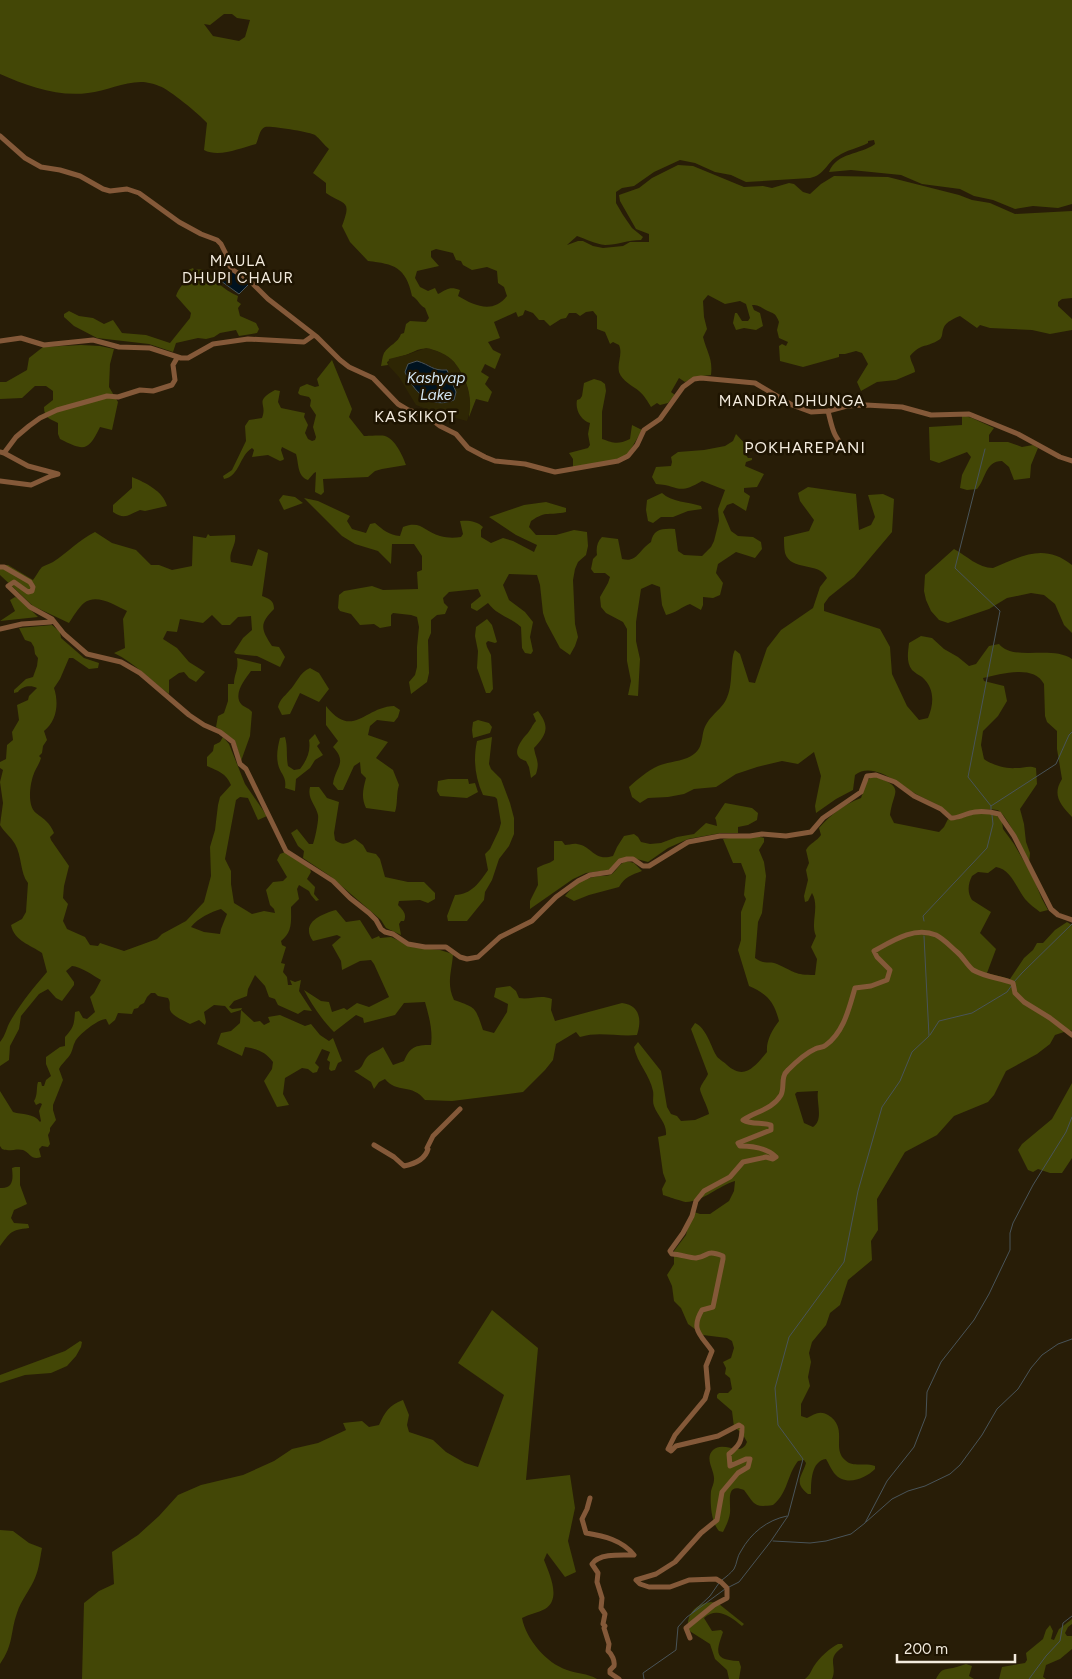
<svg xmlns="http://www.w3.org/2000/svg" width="1072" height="1679" font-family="Figtree,sans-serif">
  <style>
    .green { fill: #434706; fill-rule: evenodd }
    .sand { fill: #2e2604; fill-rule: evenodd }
    .water { fill: #001320; stroke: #495459 }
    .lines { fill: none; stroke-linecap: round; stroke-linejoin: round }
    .stream { stroke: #495459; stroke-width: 1 }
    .minor { stroke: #845939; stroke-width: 5 }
    .labels { text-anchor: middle; stroke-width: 5; stroke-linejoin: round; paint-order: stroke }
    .neighbourhood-label { font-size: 15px; letter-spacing: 1px; fill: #f3ebde; stroke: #1e1401 }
    .water-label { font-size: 15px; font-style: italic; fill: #d3e6f3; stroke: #1e1401 }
    .quarter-label { font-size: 16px; letter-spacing: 1px; fill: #f3ebde; stroke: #1e1401 }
  </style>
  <rect width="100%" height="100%" fill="#281d07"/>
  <path class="green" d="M0,0H1072V204L1058,208L1033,206L1015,209L993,200L974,196L960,189L922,184L901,175L851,170L829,172C837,152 860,155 875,144L874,140L868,141V143C859,148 846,150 838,156C826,163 825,175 810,178L746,182L731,175L715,172L695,163L680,160L654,172L634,186L622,188L616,192V203L623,215L632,228L643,237L641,240C628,240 617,245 605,245C595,244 586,239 577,236L567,245L578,241H583L593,246L603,248L623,246L630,242H649V234L636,229L620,201L619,195L639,188L652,178L678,165L693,166L744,187L763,186L772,188L789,183L794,184L803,192L810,194L821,184L834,176L888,177L959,195L972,200L990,203L1015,214L1072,211V298L1062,299L1058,302V306L1072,319V330L1050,334L1032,330L990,328L980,325L977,328L960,316C955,318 946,322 944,327C941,333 944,338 937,341C925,348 921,343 910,356C911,363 915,367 915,372L896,380L877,382L861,391L857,382L868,364L862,353L856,351L845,354H839V357L803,367L780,361L779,346L782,344L786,346L788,342L779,338L777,330L779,322C775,311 772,314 764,309C759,306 758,305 752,305L754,310L760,313L763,326L756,330L744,328L736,330L733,323L735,313H737L742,321H748L750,318L746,304L740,301L725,304L708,295L703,301L704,317L707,329L703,337C707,353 713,358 711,375L695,377L685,382L679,378L671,392L675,395L668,403L660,405L657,403L651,407C648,402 644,395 639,391C633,386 622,381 619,372C617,362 623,354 619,345L613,342L610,344L605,332L597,329V316L593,311L586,312L580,316L576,313H569L566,318L561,319L550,326L544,320H539L533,313L525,310L523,315L518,317L516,312L494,322L500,338L488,342L493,350L501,354L495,369L485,364L481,372L489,377L485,384L492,392L488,402L476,399L469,417C471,390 468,385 454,362C446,355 432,347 421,349C416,350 411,353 406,355C399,357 394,358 387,362L388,365L381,366C382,362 382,357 384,353C389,345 398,343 401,334L404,333L406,324L410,321L426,322L429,318L425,308C419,305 418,299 412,296C406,267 394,264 368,261L350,242L342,226C352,199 345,206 326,193V183L313,173L329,149C324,145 320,139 315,135C311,132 268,125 265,127C259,130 259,138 256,144C240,148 219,158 204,150L207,123C200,115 169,89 159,86C155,84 146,82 141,82C123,82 106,91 88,93C58,97 27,86 0,74ZM224,14H232L237,18L250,20L245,37L239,41L213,36L204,24L210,25ZM436,249L453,253L456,260L461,261L463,265L472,270L487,267L497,271L498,283L504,287L507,296C493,314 475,306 458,296L460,290C450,286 447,289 438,294L435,288L428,291L420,287L415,278L417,271L439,266L431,257V251Z
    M193,268L194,270C211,268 207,273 217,282C223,288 231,293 238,296L237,301L241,304L238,308L240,316L256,323L259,329L257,333L239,336L236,330L220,333L214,337L206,339L198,338L176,343L173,352L149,344L97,338L74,326L64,317V314L69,311L79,316L93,318L104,324L113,320L122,333L146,335L170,343L190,318L191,313L176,296C178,288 185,283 189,275L186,271Z
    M81,345L100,346L114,349L110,364L109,387L118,402L112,430L100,427C88,452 84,451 60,439L58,434V423C50,419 44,418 44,407L53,400V391L46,386H35L22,398L0,399V382H6L27,370L29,358L43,347Z
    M332,360L352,409L349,417L364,436C368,436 382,435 385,436C395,439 403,456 406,465L382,469L375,471L368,477L323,479L324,492L321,495L315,492L316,472L314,473L308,480C297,476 299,464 296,454L282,447L281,450L284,459L283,460L280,461L268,455L252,457L254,450L252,448C239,456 240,476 224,479L223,476L232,470L246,441L245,426L249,420L262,418C268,403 253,402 275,390L280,391L278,402L281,408L305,413L304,417L308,425L305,433L308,439L312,441L315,440L316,437L313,427L316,415L310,406L311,400L309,397L300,395L298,393L300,387L307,384L315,387L319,386L317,379Z
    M594,379L601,381L605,384L606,391L602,412V439C614,443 617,445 630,439L632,425L642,430L627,456L614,461L573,468V459L569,453L588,448L590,445L588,434L590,423C581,420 575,410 577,400L580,399L582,396L584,383Z
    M962,415L972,418L994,428L989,435V442H1008L1022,447L1033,445L1038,448L1031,465L1030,478L1014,480L1009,467L1002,461C985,461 986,479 977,489L967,490L960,488L962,475L971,457L967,452L939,463L930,460L929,427L962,425Z
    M736,434L748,447L746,455L748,458H752V460L746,462L745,466L764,474L757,487L744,488V492L750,496L746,511L733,503L727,505L723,512L731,531L738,536L753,537L761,542L762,549L755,558L736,552L718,564L716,573L723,583L720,595L713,598L703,597V605L701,610L690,604C681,607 676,613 666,615L662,605L660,587L652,584L641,589L636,622V641L640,659L638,696L628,695L631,681L627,661V629L623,622L606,613L601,607L600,597L608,583L610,577L605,573H594L591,569L593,559L597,555C596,548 597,542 602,537L618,539L622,559C637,563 638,551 651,542C653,529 663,528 675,529L678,551L684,555L702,556L711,547L714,541L719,521L718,509L725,490L702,481C677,496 679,485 656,484L652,477L656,467L671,466L672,462L671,457L678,452L704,450L725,446L733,441Z
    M132,477C146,483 163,491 167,506L145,511L140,510C128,515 125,520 113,512V505L132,488Z
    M808,487L856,494L859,530L871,525L875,517L868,495L883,494L894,499L892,532L854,577L829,597L824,604V611L880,629L890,647L892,674L907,706L919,720L928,718C934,704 935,688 922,677C919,675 915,673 912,670C906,662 908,653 909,643L921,636L932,638L944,649L958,657L969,666L976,664L989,646L999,644C1014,662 1051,645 1072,659V817C1060,804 1052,795 1062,779L1057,749V731L1047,722L1045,716L1044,684C1034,664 1001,674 983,678L984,681L1004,686L1007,701L998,716L983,731L981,745L984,759C992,765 1006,769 1016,768C1024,768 1029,765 1036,768L1037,784L1020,809L1024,824L1026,842L1030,853L1029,864C1025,854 1006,812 997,810C986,807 965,814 953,816L951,815C939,804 931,802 918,795C902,786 873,760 855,775L853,790L836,799L816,813L815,806L821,776L814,752L798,764L782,761L757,767L736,774L716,787L694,789L684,794L668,797L648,798L640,803L632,797L629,787C638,779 647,771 658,766C669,761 684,762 694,754C705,746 700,733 707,723C717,708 726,708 730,687C732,678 731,656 735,650L740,654L749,682L755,683L767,648L781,630L813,608L820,587L827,578C819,561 791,572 785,553C784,548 784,542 784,537L809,531L814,520L800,501L798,493Z
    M662,493C671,502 689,502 701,506L702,509L688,511L673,517H661L653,523L648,521L646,510L647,500Z
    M283,495L295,497L303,503L284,510L279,500Z
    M304,498L318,501L350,516L347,521L352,529L366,533L370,524L375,523C383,530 389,535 400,536L403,527C422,520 424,532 440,536C447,538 454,538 461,537L463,534L460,521C468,520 477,521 483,527L481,530V537L491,543L503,538L513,541L534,552L537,545L516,535L489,517L524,505L546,502L566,508V512C549,516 547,510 531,521L529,527L536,535H556L574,530L587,532L588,546L586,555L578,562L575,569L573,580L575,624L578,637L575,646L570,655L560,648L546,622L543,613L540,585L537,575L509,574L503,585L509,600L525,612L533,622L530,637L533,651L531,654L525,653L522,648L521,627C510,617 498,616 488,603L477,611L471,608V604L481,596L478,589L449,592L443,598L444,603L448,607L445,614L437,615L431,620V633L428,640L429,673L427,682L411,694L409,682L415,675L417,667V647L419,627L417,617L411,615L393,613L391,615V626L380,628L374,624L360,625L351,614L340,611L338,608L339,595L344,591L372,586L383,590L418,589L417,572L422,570V556L414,544H392L391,564L378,551L355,544L342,536Z
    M95,532L112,543L136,550L151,565H159L172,570L192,566L193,536L206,538L208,534L210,536L235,535C237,545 228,552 231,562L252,566L258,549L268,553L262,596C269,599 274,600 274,609C259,624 261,629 272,646L279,647L285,657L280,667L257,656L236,654L234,652L243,638L252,630L251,616L238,617L230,625H222L212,615L203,623L180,619L177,632L167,631L163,639L177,648L189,662L205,672L196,682L189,678L184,672L179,673L169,680V694C150,680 135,663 114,653L125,648L123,619L127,611C115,605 96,593 84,603C78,608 73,617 69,623L33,606L0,575V565H8L33,580C36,576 39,570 42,567C45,565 50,564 53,562C67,553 80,539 95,532Z
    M954,549C967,556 978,568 993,568C1022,556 1044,543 1072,565V633L1064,625L1055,604L1044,595L1031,593L1007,598L989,609L948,623L939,620L931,611L926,600L924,591L925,575Z
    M15,597L20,599L38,617L0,621L15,611L10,600Z
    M487,619L492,625L497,642L495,643L488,641L486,643L487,647L491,655L493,689L490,693H486L477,668L478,651L475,636L476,627Z
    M52,625L60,632L61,638L84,658L99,663L98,668L89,669L73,658H69L60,679L54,688C59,703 57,721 44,731L47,740L43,746L42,753L39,756L41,758C39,765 35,769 33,776C30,785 27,806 36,813C44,819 50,823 54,833L50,837L51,840L69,866L64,886L63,898L68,904L63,921L67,929L85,937L90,945L98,946L100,943L124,951L157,939L162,934L186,921L204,902L211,876L210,847L215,830L218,805L220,797L231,785C226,773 218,771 207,766V757L213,751L214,745L220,742L223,737L229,744L245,784L267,816L258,820L248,798L240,797L236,800L225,859L231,871V884L234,903L252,914L264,911L275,913L274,909L270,905L266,890L273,882L283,881L287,877L277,860L280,854L285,852L310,869L311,872L307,879L315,887L314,894L319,900L316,901L311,895L309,891L299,885L297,889L299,899L291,907C291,920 293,932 281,941L282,945L286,947L281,963L285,964L283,972L287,977L288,985H292L290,980L295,982L301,980L299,991L312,1011L304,1010L298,1014L278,1005L275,999L269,997L265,986L255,975L248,989L247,996L234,1001L229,1007L232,1009L242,1008L241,1010L254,1022L260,1021L264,1025L270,1022L268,1017L280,1015L305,1026L311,1024L320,1035L329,1041L333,1038L342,1061L338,1063L335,1070L331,1071L329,1069L330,1062L327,1060L330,1052L322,1049L315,1063L319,1067L317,1072L313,1073L308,1069L302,1068L285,1078L283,1094L289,1105L277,1107L264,1081L272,1069L273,1062C265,1052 258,1049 245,1047L242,1056L217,1044L221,1033L231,1031L240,1023L241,1010L231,1013L225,1006L214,1005L204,1012L206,1022L205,1025L199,1020L190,1024C185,1021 172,1016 170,1010C169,1005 171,1003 168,998L158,996L155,993H151L147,997L144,1003L140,1005L138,1008L134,1009L132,1014L118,1013L115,1020L109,1025L106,1019C98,1019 78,1035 75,1042C73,1045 73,1049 71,1053C68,1059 62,1063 59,1069L63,1080L53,1105V1110L56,1120L50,1128V1131L48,1135L50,1144L48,1147L42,1146L39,1149L41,1157C32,1161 30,1153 23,1150C17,1148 9,1152 2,1149L0,1146V1091L13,1112C22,1115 34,1113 40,1122L41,1121L39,1111L42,1104L40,1103L36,1105L34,1101C38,1095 36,1088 38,1082H41L42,1086H44L46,1080L51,1076L46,1064V1057L60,1047L65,1046V1037C74,1027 74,1025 75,1012L79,1011L83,1018L87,1019L95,1012L90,997L94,993L101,980C94,976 80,966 72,966L66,971L74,982V985L62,1001L56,998L48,989L39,994L21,1016L19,1029L10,1046L9,1060L0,1066V1042C6,1035 6,1028 11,1020C21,1003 34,987 47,972L42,953C31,945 14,941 11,925L22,919L26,912L28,883C20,873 22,856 15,844C11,837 4,832 0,825L3,803L0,782L3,770L0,768V762L6,759L7,745L13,740L12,732L19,720L17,705L28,700L29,696L37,688C31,685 22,686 18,692L14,693V690L26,679L33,677L37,666L38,658L35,654L34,647L31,642L25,640L19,628ZM221,909L227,914L221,929L220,934L204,932L191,927C198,918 211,912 221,909Z
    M237,658L261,664V671H251C245,679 232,695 242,705C246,708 249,708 252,712L250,736L241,761L235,741L216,727L218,716L224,713L228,701V684H234C234,673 239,671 237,658Z
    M310,668L319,673L329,689L319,702L300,693L290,714L282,715L278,707C280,699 284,697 289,691C297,683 299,673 310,668Z
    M326,706C353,740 364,707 394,706L400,710L398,717L394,722L377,720L370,726L368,735L388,742L376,758L393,770L399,785C396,794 398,803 395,812L366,808C361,797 363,789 366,778L361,773L360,762L354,766L343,790H338L333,784C335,767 348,763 333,747L338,741L326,725Z
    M538,711C550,727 547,734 534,748C536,760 540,761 536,774L531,778L529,767L526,761C510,757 519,743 526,735C531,730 532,725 536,721L533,714Z
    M478,720L489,723L492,727L490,733L473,738L472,730L473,722Z
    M315,734L320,743L317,746L323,755L315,760L310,768L296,779L295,791L285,788C287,776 280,774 278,764C276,755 278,746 280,738L285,737C288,747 286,756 288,766L294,770L300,769C307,760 311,751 309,740Z
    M492,737L489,764L491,769L501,779L510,803L514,818V834L509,846L499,859L492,880L485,892L484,900L467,921H448L447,916L455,895C472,894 479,883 488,870L485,854L490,849L499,830L501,823L497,799L495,797L483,795C475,777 473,760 477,741Z
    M876,777C906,788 893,791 890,815L894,823L939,832L944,827L948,819L955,820L974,814H995L1002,821L1003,829L1014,844L1032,875L1042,899L1048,910L1040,912C1035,908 1029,904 1025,899C1017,889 1011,869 996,867L988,873L978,872L972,876C968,884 967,892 972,900L991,912L980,933L996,949L987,973L1010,979L1024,958L1033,950L1037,943H1043L1055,930L1067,922L1072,925V1031L1070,1030L1055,1035L1050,1044L1037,1054L1006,1071L994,1095L988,1102L954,1116L937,1135L905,1152L877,1199L878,1230L871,1241L872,1260L848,1280L840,1305L830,1313L826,1325L812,1342L809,1353L811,1362L808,1377L810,1386L801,1404V1416L807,1418C814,1414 820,1410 828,1415C849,1428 831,1448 845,1460C853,1468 865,1462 875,1466V1469C865,1479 845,1487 834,1473C831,1469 829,1464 826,1459C811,1461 811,1482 811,1494H808C793,1482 802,1477 806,1463L804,1460L798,1461C787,1475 788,1493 773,1505C753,1508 755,1504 744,1490C725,1482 731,1502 730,1513C729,1520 726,1526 723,1532L719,1531C711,1522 710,1503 711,1491C712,1487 714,1483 714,1480C715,1470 704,1459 713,1450C724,1440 741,1458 747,1442L742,1433L734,1427L732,1411L717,1398V1395L719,1393H728L732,1389L730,1378L725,1374L726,1368L723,1362L731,1358L734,1348L732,1341L727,1338L703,1335L688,1324L681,1308L674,1301L672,1286L667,1275L674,1264V1251L686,1235L690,1216L694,1212L700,1214H710L729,1201L734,1191L735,1181C718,1186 704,1201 686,1202C684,1202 666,1196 663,1195L662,1189L666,1181L663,1173L658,1137L666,1135C667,1123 658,1117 654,1106C652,1101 654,1096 653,1091C650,1075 637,1063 634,1047L638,1042L661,1071L667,1107L671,1114L677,1116L681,1121L695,1120L709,1114C708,1107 700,1093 700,1089C701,1084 706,1079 708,1074L691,1029L695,1023C706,1028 710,1044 716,1055C718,1059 723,1061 727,1065C745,1081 755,1066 767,1052C766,1041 772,1030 779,1021C774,1001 767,994 749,986L738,950L741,940V912L746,899L744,895L746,876L741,863H733L723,839C736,837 752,834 764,838V842L759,850L764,862L766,876L762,913L758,922L755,958C766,966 768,960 777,964C795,972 794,975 815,975L817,959L811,947L816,936C810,923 820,907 812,893L808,901L805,902L804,896L808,880L806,870L809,863L806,850C810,843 817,841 821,835L819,828C830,815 844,804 861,798L867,781L870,778ZM818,1091C816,1103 824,1119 813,1127L804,1123L795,1094L797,1092Z
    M448,779H468L469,784L475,783L478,792L467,798L440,796L437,791L438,781Z
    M310,787H319L327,798L339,802L334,833L335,840C343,846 346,844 355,839L363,845L367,852L376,854L380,859L385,877L408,882H424L435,893V899L428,903L420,900L399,901L398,905C403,910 407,914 404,921H401L399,924L401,935L386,928L381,920L330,876L303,858L304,851L298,846L291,833L297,829L309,844H313C315,839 319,820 318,815C316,805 307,799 310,787Z
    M725,803L752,808L758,813L757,820L748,825L738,827V833H721L688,839L668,848L648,862L629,857L609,870L586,873L573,879L530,909V901L538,885L537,868C543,864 549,864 554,860V841H562L565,845C568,845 574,843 577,844C592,846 594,862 613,856L617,847L624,836L634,834L638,837L641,842L650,844L661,843L677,837L694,834L706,823L717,826L716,820L715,818Z
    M627,861L634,863L642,871C631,875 625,877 619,887L589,895L574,901L565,896C576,883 583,878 600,876C604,876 608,876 612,874C618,869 619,863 627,861Z
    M336,910L346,922L360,920L372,939L379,936L380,938L391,937L413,947L440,950L453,954C452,971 446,983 454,1000C476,1008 475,1006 483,1030L494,1033L507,1012L508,1004L494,997L496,988L510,986L516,991L519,998C531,1000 540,994 552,999L551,1010L555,1021L622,1003C640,1005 642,1020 637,1035C617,1037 599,1031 580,1037L576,1032L556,1044L553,1060L545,1070L523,1092L452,1101L425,1100C412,1083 397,1094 385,1079L379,1082L374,1089L371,1082L354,1071C364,1069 362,1062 368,1056C372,1052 379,1051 383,1047L393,1065L404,1061C410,1047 415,1045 431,1045C433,1031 429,1016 425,1002L404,1003L395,1015L364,1023L363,1018L356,1015L334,1032C322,1020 312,1005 304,990L321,1001L329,1002L332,1012L344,1008L347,1010L357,1003L369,1007L389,997L374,964L371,960L360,961L342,970L341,961L332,945L341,937L337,935L313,941C300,923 321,914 336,910Z
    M1072,1083V1158L1062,1173H1050L1038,1169L1033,1172L1028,1170L1018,1150L1022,1144L1052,1119Z
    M15,1167H20V1185L27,1204L14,1210L11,1218L14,1223L28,1224L29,1227V1228C10,1230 11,1232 0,1246V1188C14,1189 13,1178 12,1168Z
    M492,1310L538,1348L526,1480L570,1475L575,1508L568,1541L576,1572L565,1577L547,1553L544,1560C549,1573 562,1599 545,1609C538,1613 529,1614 522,1618C526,1639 546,1663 567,1670C577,1674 587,1673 597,1679H82L84,1603L99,1591L114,1584L112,1552L138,1535L159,1516L178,1495L201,1485L243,1475L274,1461L292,1449L318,1443L346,1430L343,1423L362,1421L369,1427L379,1425C385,1412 389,1405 403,1400L409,1415L407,1425L409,1432L433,1440L446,1452L465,1463L478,1467L504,1395L458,1363Z
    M80,1341L82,1342L81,1347L76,1356L67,1366L51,1373L25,1375L0,1383V1375L65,1351Z
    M0,1530L13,1531L29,1543L42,1548C40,1558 39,1569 35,1578C30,1590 21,1600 17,1613C10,1633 14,1644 0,1664Z
    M711,1602L719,1604L744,1624L742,1626C731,1617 717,1606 704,1618L712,1631L721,1630L723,1632C715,1654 715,1660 739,1661L741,1667L739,1679H729L727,1670L715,1659L710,1644L688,1630C686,1614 695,1604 711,1602Z
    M1072,1619V1624L1068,1627L1065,1633L1067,1636H1072V1649L1060,1659L1046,1665L1043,1677L1046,1679H999L1002,1667L1025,1663L1027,1660L1026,1653L1043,1639L1046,1630L1050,1625L1053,1631L1051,1639L1054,1640L1059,1629Z
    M838,1644H842L843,1647C825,1659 838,1665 832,1679H805C810,1675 811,1671 814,1666C819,1658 830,1648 838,1644Z
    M966,1664L972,1666L969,1676L974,1679H936C942,1668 943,1670 953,1668C958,1667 962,1665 966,1664Z"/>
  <path class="sand" d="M426,348C434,349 449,355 454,362C467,377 475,402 467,421L444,415L442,413L434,412L416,405L399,377L388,365L389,359L409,354ZM415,361L428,364L437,371L445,369L448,371L456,394L452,401C427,407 420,394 407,376L408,364Z"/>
  <path class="water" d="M232,271L247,280L249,284L239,294L221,281V275L226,272Z
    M417,361C431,365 432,371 447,370L456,392L454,400C431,410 413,391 405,372L408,364Z"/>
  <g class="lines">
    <path class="stream" d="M985,449L955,568L1000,611L968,777L991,806V811
      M991,806L1056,764L1069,735L1072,732
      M924,921L923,916L987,848L993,824L992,815
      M1014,982L1022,973L1072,924
      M930,1035L939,1021L972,1013L1007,992L1012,985
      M866,1522L892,1499L908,1491L925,1486L950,1474L960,1465L982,1435L997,1409L1018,1389L1031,1368L1042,1355L1058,1344L1072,1339
      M773,1541L810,1543L826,1541L851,1534L865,1523L887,1481L914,1447L926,1416L927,1392L941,1362L974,1320L989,1294L1010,1250V1233L1013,1223L1033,1185L1066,1132L1072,1117
      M722,1580C726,1577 731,1573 734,1569C737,1564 737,1556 741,1551C751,1533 767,1520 787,1516
      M729,1587L739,1582L771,1541L788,1516L803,1459L778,1425L775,1388L789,1337L844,1262L858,1191L882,1107L900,1081L912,1052L929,1036L924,936
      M692,1613L710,1596L719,1583
      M644,1679L643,1673L676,1650L678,1627L687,1617L725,1589
      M1029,1679L1046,1656L1060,1641L1063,1623L1072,1616"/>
    <path class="minor" d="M0,136L25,158L41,167L60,170L80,176L103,189L110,191L127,189L139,193L179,222L201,234L217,240L221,244L226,254L229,265L233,270L249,280L268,299L317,337L340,360L349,367L373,378L398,404L408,410L427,416L440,426L456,434L468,448L485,457L495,461L525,464L555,472L618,461L628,456L637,445L644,430L660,419L683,387L694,379L701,378L755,383L792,405L811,412L828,411L847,406L866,405L902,407L931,415L969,414L1018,434L1060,457L1072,461
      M0,341L21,338L44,345L93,340L119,347L150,348L181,358H188L213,344L248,339L304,342L314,335
      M828,411C833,431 833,437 849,452
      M0,452L4,453L28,466L58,474L51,476L31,485L0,481
      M4,453L16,437L29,426L40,418L57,410L107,396L118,397L140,390L153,391L172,385L175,380L173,365L177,358
      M0,567H4L30,582L33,587L32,591L28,592L14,582L8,586L30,607L52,619L64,634L87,654L121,662L140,673L189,715L204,725L220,732L233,742L240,764L246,769L286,851L333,881L350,898L369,913L376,920L381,929L385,932L393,934L408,944L425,947H446L460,957L467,959L478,957L500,937L532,921L556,897L578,881L590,875L610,872L620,861L627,859H633L643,866H649L688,842L720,836H750L762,834L786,836L811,832L823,818L861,792L867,776L876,775L895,782L914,796L941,809L951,818C960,818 966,813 975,812C983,811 991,812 999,814L1014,836L1051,909L1058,915L1072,920
      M0,629L22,624L51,622L52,619
      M374,1145L394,1157L404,1166C414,1164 425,1160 428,1149L427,1148L433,1136L460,1109
      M590,1498L587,1509L582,1519L586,1533C604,1536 622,1540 634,1555C622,1555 599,1553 592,1564L598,1573L597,1582L602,1598L601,1608L605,1614L603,1624L605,1626L604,1628L609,1644L608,1651C612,1654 615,1661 614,1666L610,1670V1673L619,1679
      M690,1638L686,1628L714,1605L727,1598V1588L721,1582L716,1579L689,1580L670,1587H649L640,1584L636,1580L656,1574L675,1562L701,1533L717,1520L722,1492L738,1473L748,1467L750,1459H746L730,1466L729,1454C740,1445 742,1441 742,1427L739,1425L718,1436L676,1446L671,1451L668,1449L675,1435L705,1399L708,1389L706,1366L712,1351C701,1335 690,1330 702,1310L713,1307L723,1259V1256C705,1249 710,1256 696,1258C689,1258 680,1254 672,1254L670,1251L683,1233L692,1216L696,1201L704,1191L730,1177L743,1162L766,1157L773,1159L776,1157C767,1148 752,1146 740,1146L738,1143L771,1130V1125C762,1122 752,1125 743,1120C756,1111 772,1110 781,1095C785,1087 780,1077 788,1070C795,1063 806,1053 815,1049C819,1047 823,1048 826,1045C844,1032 849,1008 855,988L871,986L887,980L890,970L877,957L874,951C892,941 914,926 936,935C944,939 951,947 957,952C963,957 967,965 973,970C985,977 1000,978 1013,983L1015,993L1024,1002L1050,1018L1072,1035"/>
  </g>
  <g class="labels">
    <g class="neighbourhood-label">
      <text x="238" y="266">MAULA<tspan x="238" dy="17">DHUPI CHAUR</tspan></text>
      <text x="792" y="406">MANDRA DHUNGA</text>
    </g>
    <g class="water-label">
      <text x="436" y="383">Kashyap<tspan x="436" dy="17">Lake</tspan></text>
    </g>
    <g class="quarter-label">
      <text x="416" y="422">KASKIKOT</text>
      <text x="805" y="453">POKHAREPANI</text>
    </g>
  </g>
  <path d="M897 1654v8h118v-8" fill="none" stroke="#f3ebde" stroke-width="2.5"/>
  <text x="904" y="1654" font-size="15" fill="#f3ebde" stroke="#1e1401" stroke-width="4" paint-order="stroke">200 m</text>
</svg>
